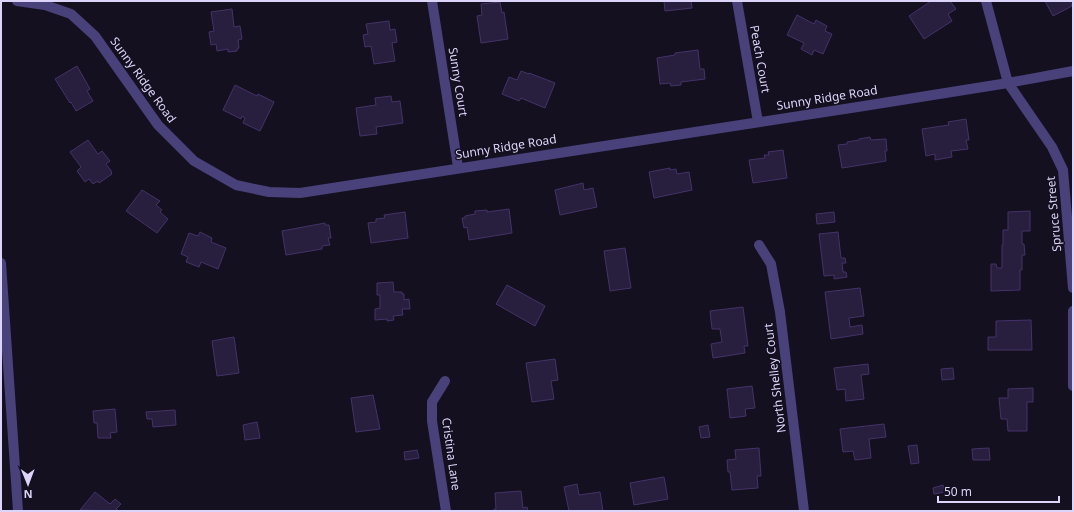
<svg xmlns="http://www.w3.org/2000/svg" width="1074" height="512" font-family="'Noto Sans',sans-serif">
  <style>
    .building { fill: #281e3e; stroke: #443367 }
    .lines { fill: none; stroke-linecap: round; stroke-linejoin: round }
    .minor { stroke: #494179; stroke-width: 10 }
    .tertiary { stroke: #494179; stroke-width: 10 }
    .labels { text-anchor: middle; stroke-width: 3; stroke-linejoin: round; paint-order: stroke }
    .street-label { font-size: 12px; fill: #ddd4f9; stroke: #141020 }
  </style>
  <rect width="100%" height="100%" fill="#141020"/>
  <path class="building" d="M664,1H691L692,8L665,11Z
    M931,1H950L956,9L948,14L952,21L924,39L909,16Z
    M1045,1H1070L1072,6L1053,16Z
    M500,2L502,13L504,12L508,39L481,43L477,16L482,15L481,4Z
    M232,9L234,27L240,26L242,39L238,40L239,48L237,49V51L228,52V49L217,51L216,44L211,45L209,32L214,31L211,12Z
    M797,15L814,24L816,20L827,26L825,31L832,34L823,54L814,50L812,55L801,49L804,43L787,35Z
    M389,21L390,30L395,29L397,42L392,43L395,61L374,64L371,46L365,47L363,35L368,34L366,24Z
    M698,50L700,69H704L705,79L681,82V85L671,86L670,83L660,84L657,58L675,55V53Z
    M77,66L90,89L87,91L93,101L76,111L71,102L70,103L55,79Z
    M521,71L529,74V73L555,83L545,108L521,98L519,101L502,94L509,77L517,80Z
    M235,85L257,96L258,94L274,102L260,131L243,123L245,118L242,116L241,119L223,110Z
    M391,96L392,102L400,101L403,123L376,127L377,134L360,136L356,108L376,105L375,98Z
    M966,119L969,140H966L968,149L951,151L952,157L935,160V154L926,156L922,129L949,125L948,122Z
    M870,137L871,140L886,139L887,151H885L886,161L842,168L838,145L847,144V142L859,140V139Z
    M88,140L98,154L102,151L110,161L106,164L112,172L111,173L112,174L99,183L98,181L93,184L89,179L85,182L77,171L81,167L70,152Z
    M783,150L787,178L753,183L749,160L765,158L764,155H769L768,152Z
    M670,168V170L676,169L677,174L689,172L692,190L654,198L649,172Z
    M583,183L584,190L593,188L597,207L560,215L555,190Z
    M142,190L160,201L156,205L162,210L160,212L168,219L157,233L126,211Z
    M509,209L512,233L469,240L467,227L464,228L462,218H465V216L475,214V211L487,210V212Z
    M1030,211V231H1022V244H1024L1025,255H1022V270H1020V290L991,291V264H996L997,268H1002V245H1003V230H1008V212Z
    M405,212L408,238L371,243L368,223L376,222V219L385,218L384,215Z
    M834,212L835,222L817,224L816,214Z
    M325,223V225H329L331,238H328L330,245L322,246V249L286,255L282,231Z
    M200,232L212,238L211,242L226,248L218,269L201,262L199,267L186,262L188,257L181,254L189,233L198,236Z
    M838,232L841,258H845L846,263H842L843,272H846L847,277L834,279V275L824,276L819,234Z
    M625,248L631,288L610,291L604,251Z
    M393,282L394,292H402V294H404V300L409,299L410,309H402L403,315L393,316L394,320L387,321V319L375,320V309L380,308V295H377V283Z
    M507,285L545,306L535,326L496,304Z
    M860,288L864,316L849,318L850,327L862,325L863,334L831,339L825,292Z
    M743,307L748,346H744L745,353L713,358L711,344L722,342L720,329H712L710,311Z
    M1031,320L1032,350H988V337H996V321Z
    M234,337L239,373L217,376L212,341Z
    M555,359L558,380L551,381L554,399L532,402L526,363Z
    M868,364L869,374L861,375L864,399L846,401L845,389L837,390L834,368Z
    M953,368L954,379L942,380L941,369Z
    M752,386L755,408L745,409L746,416L730,418L727,389Z
    M1033,388V402H1027V431H1008L1007,419H1001L999,398H1008V389Z
    M373,395L380,429L356,432L351,398Z
    M115,409L117,432L110,433L111,438H98L97,423H94L93,411Z
    M175,410L176,425L153,427L152,419H147L146,412Z
    M257,422L260,438L245,440L243,425Z
    M884,424L886,437L869,439L871,458L855,460L853,451L843,452L840,429Z
    M708,425L710,437L701,438L699,427Z
    M917,445L919,463L911,464L908,446Z
    M759,448L761,476H757L758,488L732,490L730,472H728L727,460L736,459L735,450Z
    M989,448L990,460H973L972,449Z
    M417,450L419,458L405,460L404,452Z
    M664,477L668,499L634,505L630,483Z
    M577,484L579,495L600,492L603,511H569L564,487Z
    M943,485L945,492L934,494L933,488Z
    M521,491L523,508L527,507L528,511H494V509H496L495,493Z
    M95,492L110,504L115,499L121,504L116,509L119,511L80,510Z"/>
  <g class="lines">
    <path class="minor" d="M17,1L45,5L71,14L95,36L158,125L194,161L236,185L269,192L300,193L864,106L1008,83L1073,71
      M432,1L458,167
      M737,1L758,122
      M986,1L1008,83L1052,147L1063,170L1073,288
      M759,245L771,264L780,312L804,511
      M1073,311V386
      M445,381L432,402V421L446,511"/>
    <path class="tertiary" d="M1,263L18,511"/>
  </g>
  <g class="labels">
    <g class="street-label">
      <text transform="translate(760 59) rotate(80)" y="4">Peach Court</text>
      <text transform="translate(143 80) rotate(54)" y="4">Sunny Ridge Road</text>
      <text transform="translate(458 82) rotate(81)" y="4">Sunny Court</text>
      <text transform="translate(827 98) rotate(-9)" y="4">Sunny Ridge Road</text>
      <text transform="translate(506 147) rotate(-9)" y="4">Sunny Ridge Road</text>
      <text transform="translate(1054 214) rotate(-95)" y="4">Spruce Street</text>
      <text transform="translate(775 378) rotate(-97)" y="4">North Shelley Court</text>
      <text transform="translate(451 454) rotate(82)" y="4">Cristina Lane</text>
    </g>
  </g>
  <rect width="1074" height="512" fill="none" stroke="#ddd4f9" stroke-width="4"/>
  <g transform="translate(28 484) rotate(179)" stroke="#141020" stroke-width="3" paint-order="stroke">
  <path d="M0-3L7 15L0 10L-7 15Z" fill="#ddd4f9"/>
  <text y="-6" font-size="11" font-weight="bold" text-anchor="middle" fill="#ddd4f9">N</text>
  </g>
  <path d="M938 496v6h121v-6" fill="none" stroke="#ddd4f9" stroke-width="2"/>
  <text x="944" y="496" font-size="12" fill="#ddd4f9" stroke="#141020" stroke-width="3" paint-order="stroke">50 m</text>
</svg>
